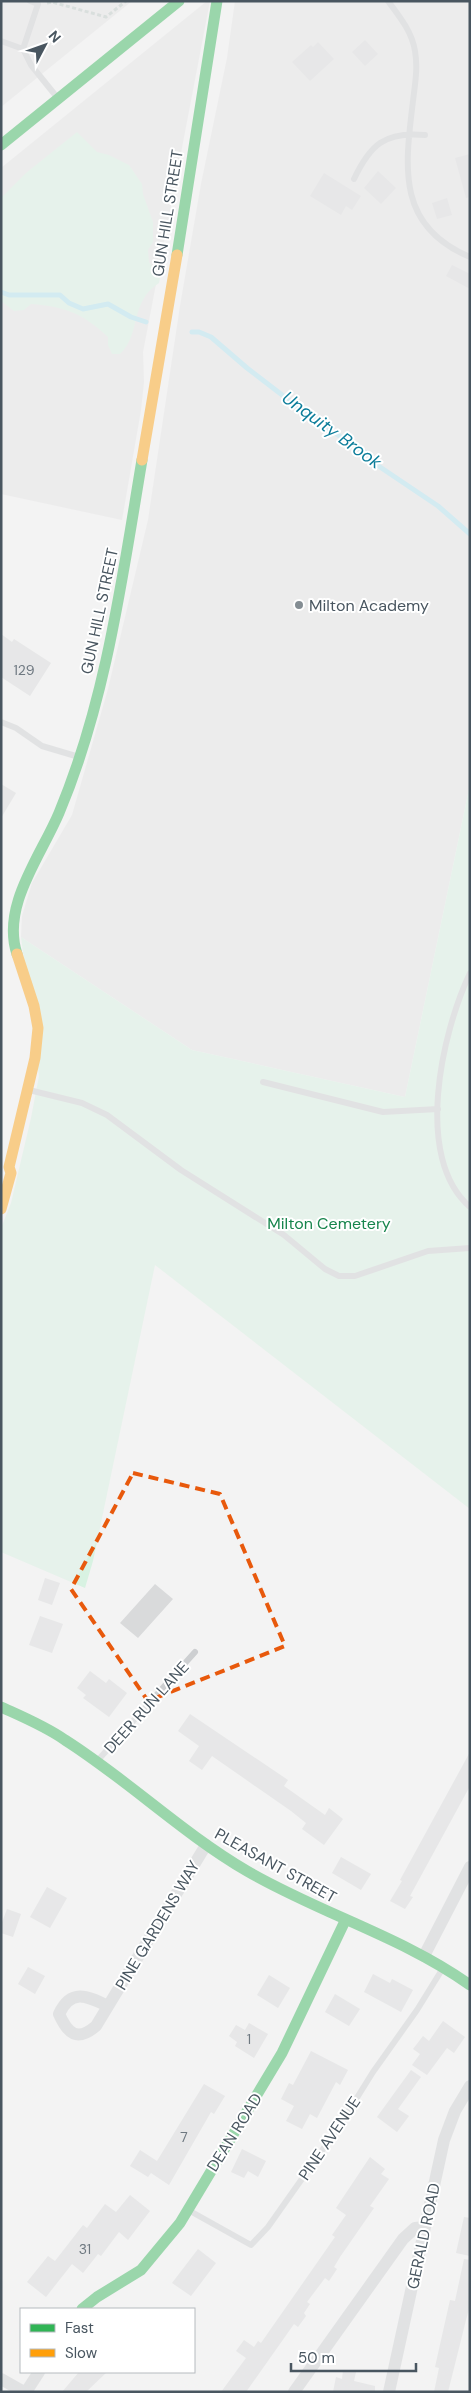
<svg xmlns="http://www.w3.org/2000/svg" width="471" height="2393" font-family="'DM Sans',sans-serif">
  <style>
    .education { fill: #e5e4e5 }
    .green { fill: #d8f2e2 }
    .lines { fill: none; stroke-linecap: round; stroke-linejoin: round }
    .stream { stroke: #ade2f0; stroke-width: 5 }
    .building { fill: #d9dadb }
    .path { stroke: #bbc7c3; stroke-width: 3; stroke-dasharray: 4 2.5; stroke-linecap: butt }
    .lane { stroke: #cdcfd1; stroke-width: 6 }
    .street { stroke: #cdcfd1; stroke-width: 12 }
    .fast { stroke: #30b455; stroke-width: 11 }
    .slow { stroke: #ff9f0a; stroke-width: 11 }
    .marked { fill: none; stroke: #e8590c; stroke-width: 4; stroke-dasharray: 10 6; stroke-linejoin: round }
    .poi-dot { fill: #848d93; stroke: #fff; stroke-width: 2 }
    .labels { text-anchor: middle; stroke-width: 4; stroke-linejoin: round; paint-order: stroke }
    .number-label { font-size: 14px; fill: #6e7880 }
    .street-label { font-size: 16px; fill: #495660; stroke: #fff }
    .poi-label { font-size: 16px; fill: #495660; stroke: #fff; text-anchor: start }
    .park-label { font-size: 16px; fill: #17854d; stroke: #fff }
    .water-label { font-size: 18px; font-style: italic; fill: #0c7d9a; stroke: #fff }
  </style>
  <rect width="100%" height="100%" fill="#f3f3f3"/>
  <path class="education" d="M1,1H132L1,107Z
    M207,1H210L143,352L144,382L141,410L122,520L1,494V168Z
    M235,1H470V784L405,1097L192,1050L21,937L22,916L32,883L72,815L108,689L148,520L180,306L201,184L227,58Z"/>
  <path class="green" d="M77,132L97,152L109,155L129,165L142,184L143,194L153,222V242L148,250L149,262L160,278L159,283C129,302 142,333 120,354H112L108,345V337C82,313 66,307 31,304L24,310L14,311L1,301V198L26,173Z
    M470,784V1509L155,1265L93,1561L85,1588L1,1552V1228L11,1203L31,1118L39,1076L21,937L192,1050L405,1097Z"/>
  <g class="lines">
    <path class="stream" d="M1,292L9,295H60L69,303L83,309L108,304L131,317L146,322
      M192,332H199L211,337L247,368L316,421L368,454L377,465L438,506L470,534"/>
  </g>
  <path class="building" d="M365,40L378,54L365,66L352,52Z
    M318,42L334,59L310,81L292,62L311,45L313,47Z
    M470,154V197L466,198L455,158Z
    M378,171L396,188L381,204L364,188Z
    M324,173L361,196L352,210L346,206L341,215L310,196Z
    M447,198L452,215L437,219L432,203Z
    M452,265L470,274V289L446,276Z
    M1,634L12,642L14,639L51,663L30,696L1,677Z
    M1,784L16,793L1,818Z
    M45,1578L60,1583L52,1605L38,1600Z
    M155,1584L173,1599L138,1638L120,1623Z
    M40,1616L63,1624L52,1653L29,1645Z
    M90,1671L106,1683L109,1679L127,1693L109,1717L83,1698L86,1695L77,1688Z
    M190,1714L288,1780L284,1786L325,1815L329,1808L343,1819L324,1845L302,1829L306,1823L291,1811L212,1756L202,1770L189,1761L199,1746L178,1731Z
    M470,1752V1786L410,1896L413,1897L405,1909L390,1901L402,1881L400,1880Z
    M341,1857L371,1874L361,1890L332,1873Z
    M47,1887L67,1898L50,1928L30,1917Z
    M7,1909L21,1914L13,1937L1,1933V1925Z
    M28,1967L45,1976L35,1994L18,1984Z
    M373,1974L390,1983L392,1979L413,1990L401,2012L364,1992Z
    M269,1975L290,1988L278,2008L257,1995Z
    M335,1994L360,2009L349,2026L325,2012Z
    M443,2021L465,2037L454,2053L447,2048L427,2075L412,2065L420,2054L413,2049L423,2036L429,2041Z
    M249,2023L268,2034L254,2058L235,2046L237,2042L229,2036L236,2025L245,2030Z
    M311,2051L348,2070L340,2085L336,2082L317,2118L310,2114L302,2129L286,2121L294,2106L281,2099L289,2083L293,2085Z
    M411,2070L421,2077L398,2109L409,2116L397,2132L377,2117Z
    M204,2084L225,2096L214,2114L211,2112L169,2185L151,2173L148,2177L130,2166L140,2150L157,2161Z
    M242,2149L266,2161L258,2177L248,2171L244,2178L231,2172Z
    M370,2157L385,2169L381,2174L389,2179L370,2206L374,2208L340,2257L334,2267L337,2269L329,2281L325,2278L307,2302L310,2304L304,2313L306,2316L298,2327L294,2324L246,2392H221L246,2358L236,2351L244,2340L254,2347L258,2341L261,2343L335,2237L332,2235L346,2215L336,2208Z
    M130,2195L150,2211L128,2240L119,2232L101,2256L98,2254L83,2273L72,2264L46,2297L27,2282L48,2256L55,2261L83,2225L87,2228L105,2204L116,2212Z
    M464,2217L470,2218V2256L456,2253Z
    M198,2249L216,2263L191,2296L172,2283Z
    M464,2259L470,2260V2305L466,2320L448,2392H434L439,2368L435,2367L450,2300L455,2301Z
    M343,2370L356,2372L354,2381L375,2386V2392H333L336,2377L342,2379Z
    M79,2372H107L86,2392H62Z"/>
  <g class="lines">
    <path class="path" d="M47,3L52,2L106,17L126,1"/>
    <path class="lane" d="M388,1C400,17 412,32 415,51C418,68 415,84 413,101C405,167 396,226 470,257
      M1,41L23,49L31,65L56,96
      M23,49L38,4L30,1
      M354,179C370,145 385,131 425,135
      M1,722L16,728L42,746L79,757
      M470,973C442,1032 413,1158 470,1207
      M263,1082L383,1112L438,1109
      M29,1090L82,1103L107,1115L181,1170L284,1235L325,1269L339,1276H355L428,1251L470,1248
      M99,1759L195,1652
      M190,2211L251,2245L268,2227L340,2125L373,2072L417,2010L443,1968"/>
    <path class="street" d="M424,1956L470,1867
      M108,2006C87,1996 71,1988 59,2014C68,2034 77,2042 96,2026L206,1845
      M1,2379L24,2392
      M26,2392L39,2372
      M294,2392L403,2239L415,2228L425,2227
      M389,2392L444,2140L455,2111L470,2086"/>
    <path class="fast" d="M1,145L179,1
      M177,255L217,1
      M17,954C1,906 41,856 59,813C106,701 122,579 142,460
      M1,1707C23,1717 45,1726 65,1740C128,1780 182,1833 247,1871C319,1913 403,1937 470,1985
      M82,2309L97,2297L141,2270L180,2223L282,2053L345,1921"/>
    <path class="slow" d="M142,460L177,255
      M1,1209L11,1173L9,1167L35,1058L38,1028L34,1006L17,954"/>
  </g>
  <path d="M0 0H471V2393H0ZM133,1473L220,1494L285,1646L148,1701L71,1589Z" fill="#f3f3f3" fill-opacity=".55" fill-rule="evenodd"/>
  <path class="marked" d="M133,1473L220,1494L285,1646L148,1701L71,1589Z"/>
  <circle class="poi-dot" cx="299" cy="605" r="5"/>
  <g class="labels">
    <g class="number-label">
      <text x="24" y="675">129</text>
      <text x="249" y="2044">1</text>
      <text x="184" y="2142">7</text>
      <text x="85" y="2254">31</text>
    </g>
    <g class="street-label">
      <text transform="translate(167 213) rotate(-81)" y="6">GUN HILL STREET</text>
      <text transform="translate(99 611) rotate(-78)" y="6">GUN HILL STREET</text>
      <text transform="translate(146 1707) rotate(-48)" y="6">DEER RUN LANE</text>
      <text transform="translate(276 1865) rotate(29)" y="6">PLEASANT STREET</text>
      <text transform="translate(157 1925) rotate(-59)" y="6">PINE GARDENS WAY</text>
      <text transform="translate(234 2132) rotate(-58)" y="6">DEAN ROAD</text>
      <text transform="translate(329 2138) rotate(-56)" y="6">PINE AVENUE</text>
      <text transform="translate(423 2236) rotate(-78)" y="6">GERALD ROAD</text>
    </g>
    <g class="poi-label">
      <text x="309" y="611">Milton Academy</text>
    </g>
    <g class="park-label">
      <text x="329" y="1229">Milton Cemetery</text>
    </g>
    <g class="water-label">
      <text transform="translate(332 430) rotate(36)" y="6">Unquity Brook</text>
    </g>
  </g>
  <rect width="471" height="2393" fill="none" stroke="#495660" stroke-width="5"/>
  <rect x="20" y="2308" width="175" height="65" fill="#ffffff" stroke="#b6bbbf"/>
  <rect x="30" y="2324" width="25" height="8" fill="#30b455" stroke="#b6bbbf"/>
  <text x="65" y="2333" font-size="15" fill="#495660">Fast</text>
  <rect x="30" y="2349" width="25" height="8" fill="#ff9f0a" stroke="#b6bbbf"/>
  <text x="65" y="2358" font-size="15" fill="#495660">Slow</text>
  <g transform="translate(45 45) rotate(49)" stroke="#ffffff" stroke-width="4" paint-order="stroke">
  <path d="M0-4L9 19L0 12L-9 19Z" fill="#495660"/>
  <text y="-8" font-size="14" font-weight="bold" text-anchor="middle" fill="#495660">N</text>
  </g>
  <path d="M291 2363v8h125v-8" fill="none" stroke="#495660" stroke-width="2.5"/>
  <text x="298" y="2363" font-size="15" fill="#495660" stroke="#ffffff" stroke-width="4" paint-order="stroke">50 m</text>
</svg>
